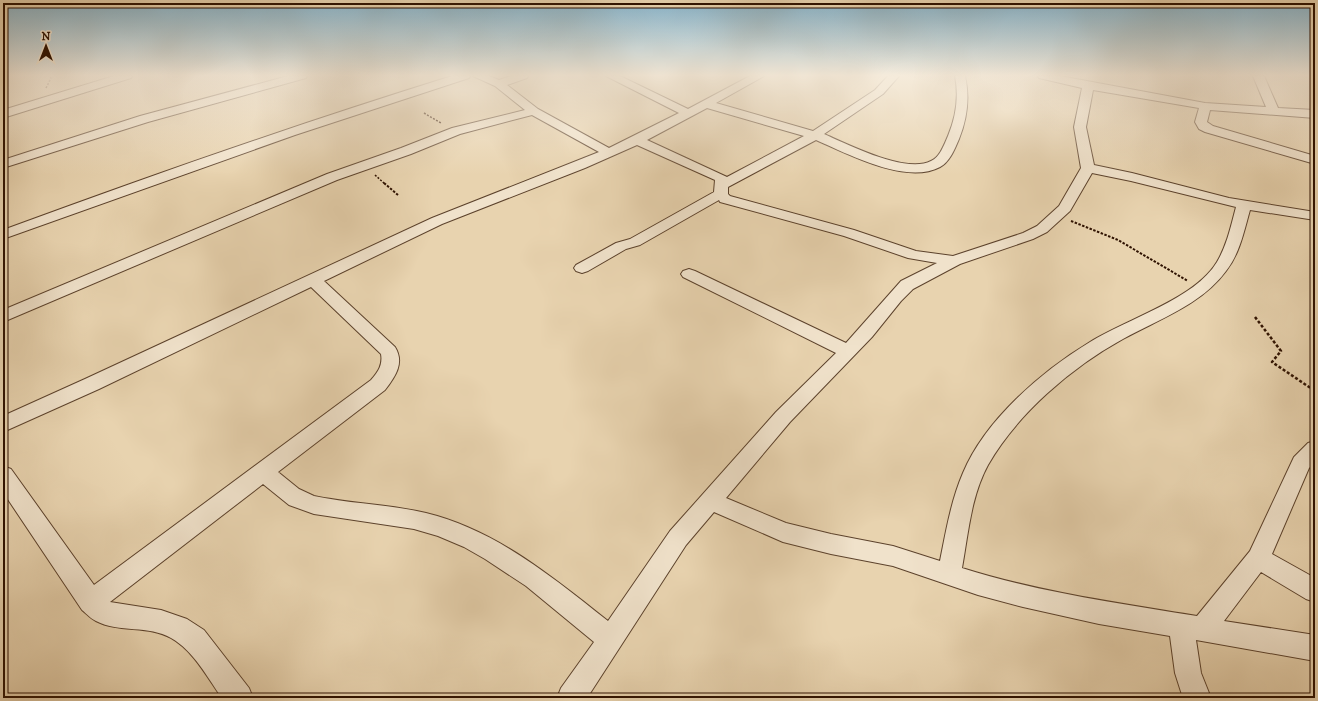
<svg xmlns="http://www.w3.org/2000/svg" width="1318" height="701" font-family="'IM FELL DW Pica',serif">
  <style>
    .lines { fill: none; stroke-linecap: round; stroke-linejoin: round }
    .street-casing { stroke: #5c422c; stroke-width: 2 }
    .path-far2 { stroke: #2e1100; stroke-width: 1.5; stroke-dasharray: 2 1.5; stroke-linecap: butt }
    .path-far1 { stroke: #2e1100; stroke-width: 2; stroke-dasharray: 2.5 1.5; stroke-linecap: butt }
    .path { stroke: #2e1100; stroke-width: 2.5; stroke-dasharray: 3 2; stroke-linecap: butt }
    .street { fill: #f0e2cb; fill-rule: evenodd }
  </style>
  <rect width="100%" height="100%" fill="#e8d3af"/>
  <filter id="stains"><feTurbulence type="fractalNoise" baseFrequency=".005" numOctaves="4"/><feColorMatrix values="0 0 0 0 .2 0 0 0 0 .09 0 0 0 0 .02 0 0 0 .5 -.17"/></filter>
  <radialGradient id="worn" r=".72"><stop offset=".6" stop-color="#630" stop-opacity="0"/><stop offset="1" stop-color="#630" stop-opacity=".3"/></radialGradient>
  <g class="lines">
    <g class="street-casing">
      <path id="street" d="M114,76H132L131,78L3,118V110Z
        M288,76H307L306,78L148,122L3,168V160L140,116Z
        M452,76H470L469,78L295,135L3,239V230C152,175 301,123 452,76Z
        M473,76H489L499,80L511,76H528L527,78L507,85L538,109L609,148L679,113L606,76H620L688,109L750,76H764L716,103L813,131L875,90L888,76H899L883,94L824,134C849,145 906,174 931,161C940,157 944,145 948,136C956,117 959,96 955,76H965C970,98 967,119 959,139C955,148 950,162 940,167C906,185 848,154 816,140L728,187V194L730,196L854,230L916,251L953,256L1023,233L1037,226L1059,206L1081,168L1074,127L1082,88L1039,78L1038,76H1060L1205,103L1266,107L1253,76H1264L1278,108L1315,110V118L1210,110L1207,122L1213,126L1315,156V164L1205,132L1199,129L1195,122L1199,108L1093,90L1086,127L1094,165L1132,173L1229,198L1315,212V220L1250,210C1244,231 1240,253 1226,271C1201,305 1159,319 1123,339C1072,367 1017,414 988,465C971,496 968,535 962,568C1038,592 1118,603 1197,616L1250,551L1294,457L1308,443L1315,441V462L1309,468L1272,554L1315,578V602L1306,599L1261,572L1224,621L1315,635V661L1196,640L1201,673L1211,698H1183L1175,673L1170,636L1099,624L1023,607L978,595L893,566L831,554L783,542L714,512L686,545L587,698H557L561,688L594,642L526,586L485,559L464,547L438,536L414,529L314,514L289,505L263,484L110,602L161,610L187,619L204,630L249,688L253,698H222C207,677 194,651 171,638C149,625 119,633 96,621C91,619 87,614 82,610L3,492V466L11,469L94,585L371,380C378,372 383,365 381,354L311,287L99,389L3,432V416L85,379L432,218L599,152L532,115L460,134L411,154L337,180L3,322V310L327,174L401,148L452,128L525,110L495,86ZM707,108L804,136L727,177L647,140ZM637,145L715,180L714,192L630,239L616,243L576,265L574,268L576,271L582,273L588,271L626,249L640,245L719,200L720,202L844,236L908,258L937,263L901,281L846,343L695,271L689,269L683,271L681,274L683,277L836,353L776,412L670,531L608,621C552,577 496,530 426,513C389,504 351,504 314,496L299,489L278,472L385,390C395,377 405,363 395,347L324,281L442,224L585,168ZM1092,173L1131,181L1236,207C1231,226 1227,245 1217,262C1195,299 1127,319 1090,342C1042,371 985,420 963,473C951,501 946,531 940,561L893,546L831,534L786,523L726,498L790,422L872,337L901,301L913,289L960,264L1033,239L1047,232L1070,211Z"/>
    </g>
    <path class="path-far2" d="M46,88L51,78L49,76
      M424,113L441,123
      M375,175L385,184"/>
    <path class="path-far1" d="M384,183L398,195
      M1071,221L1118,240L1188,281"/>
    <path class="path" d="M1255,317L1281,351L1272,362L1315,391"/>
    <use href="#street" class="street"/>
  </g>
  <linearGradient id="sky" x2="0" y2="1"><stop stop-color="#88b6ce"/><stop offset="0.43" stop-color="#f5ebdb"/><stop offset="1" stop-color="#f5ebdb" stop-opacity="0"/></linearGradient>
  <rect width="1318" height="175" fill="url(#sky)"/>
  <rect width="1318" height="701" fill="none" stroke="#e8d3af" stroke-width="16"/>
  <rect x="4" y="4" width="1310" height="693" fill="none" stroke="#2e1100" stroke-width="2"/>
  <rect x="8" y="8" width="1302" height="685" fill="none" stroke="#2e1100"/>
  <g transform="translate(46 46)" stroke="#f0e2cb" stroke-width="3" paint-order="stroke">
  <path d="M0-3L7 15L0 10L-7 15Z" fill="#2e1100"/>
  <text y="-6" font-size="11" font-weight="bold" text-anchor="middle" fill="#2e1100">N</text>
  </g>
  <rect width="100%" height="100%" filter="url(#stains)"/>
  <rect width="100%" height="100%" fill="url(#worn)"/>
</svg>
